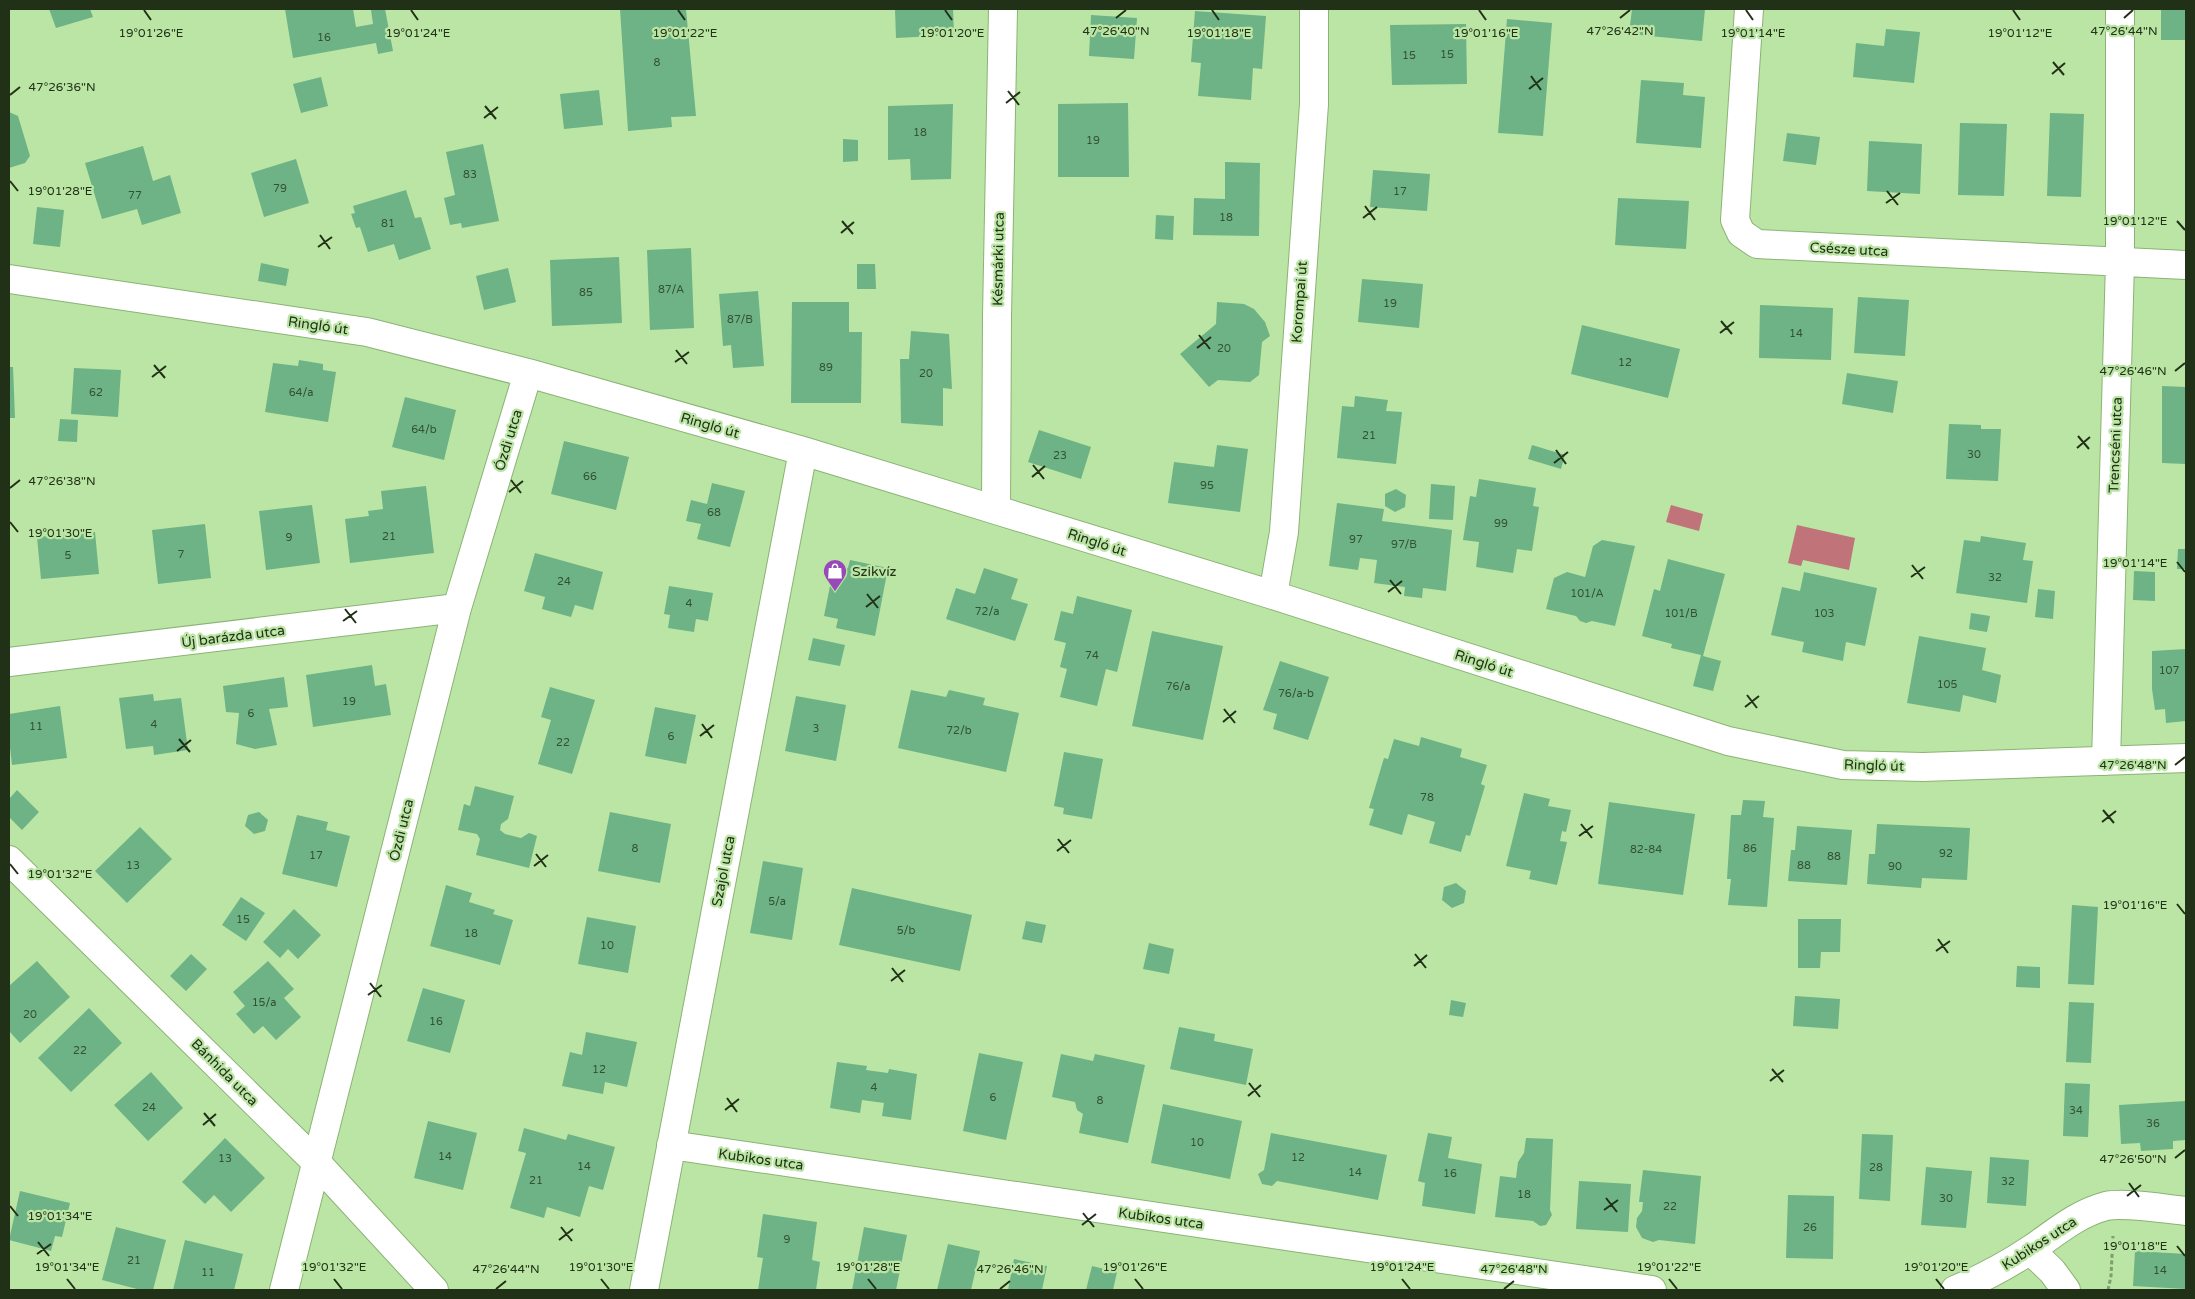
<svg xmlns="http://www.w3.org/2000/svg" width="2195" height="1299" font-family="'Varela Round',sans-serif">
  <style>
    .water { fill: #c1737a }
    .building { fill: #6db385 }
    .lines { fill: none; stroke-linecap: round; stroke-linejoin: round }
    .minor-casing { stroke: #8bb375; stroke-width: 30 }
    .path { stroke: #7e9e6c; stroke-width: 3; stroke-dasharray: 4 2.5; stroke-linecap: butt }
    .minor { stroke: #fff; stroke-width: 28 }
    .ticks { fill: none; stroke: #213117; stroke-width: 2 }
    .labels { text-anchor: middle; stroke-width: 4.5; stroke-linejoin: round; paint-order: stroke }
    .number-label { font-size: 11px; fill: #345232 }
    .street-label { font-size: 14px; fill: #213117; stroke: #bbe5a4 }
    .poi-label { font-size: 14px; fill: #213117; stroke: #bbe5a4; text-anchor: start }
    .ticks-label { font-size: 12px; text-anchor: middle; fill: #213117; stroke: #bbe5a4; stroke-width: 4.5; stroke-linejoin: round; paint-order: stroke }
  </style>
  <rect width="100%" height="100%" fill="#bbe5a4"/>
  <path class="water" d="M1671,505L1703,514L1699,531L1666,522Z
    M1797,525L1855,538L1849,570L1803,560L1801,566L1788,563Z"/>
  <path class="building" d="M49,9H90L93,17L56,28Z
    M285,9H353L356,27L373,24L371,10L385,9L393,51L378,54L376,43L293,58Z
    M620,9H686L696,116L671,117L672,127L628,131Z
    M895,9H953L954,35L896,38Z
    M1632,9H1705L1702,41L1629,34Z
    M2161,9H2186V40H2161Z
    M1195,11L1266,16L1262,69L1253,68L1251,100L1198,96L1201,63L1191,62Z
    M1091,15L1137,18L1134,59L1089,56Z
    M1507,19L1552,23L1543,136L1498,133Z
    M1466,24L1467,84L1392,85L1390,25Z
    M1886,29L1920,32L1914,83L1853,77L1856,43L1884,46Z
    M321,77L328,106L301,113L293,84Z
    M1641,80L1684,83L1683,95L1705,97L1701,148L1636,143Z
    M599,90L603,125L564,129L560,94Z
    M1128,103L1129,177H1058V104Z
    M953,104L951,179L911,180L910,159L888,160V106Z
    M9,112L18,116L30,156L25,163L9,168Z
    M2050,113L2084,114L2081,197L2047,196Z
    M1960,123L2007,124L2004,196L1958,195Z
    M1787,133L1820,137L1816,165L1783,161Z
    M843,139L858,140V161L843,162Z
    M1869,141L1922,144L1920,194L1867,191Z
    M483,144L499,221L462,228L461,223L450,225L444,198L455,195L446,152Z
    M143,146L153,181L170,175L181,213L142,225L137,209L102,219L85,163Z
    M296,159L309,203L264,217L251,173Z
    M1225,162L1260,163L1259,236L1193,235L1194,198L1225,199Z
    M1373,170L1430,174L1427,211L1370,207Z
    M406,190L415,218L421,217L431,249L399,260L394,244L368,252L360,227L356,228L351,214L355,213L353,206Z
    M1618,198L1689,201L1686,249L1615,245Z
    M37,207L64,210L60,247L33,244Z
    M1156,215L1174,216L1173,240L1155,239Z
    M691,248L694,328L650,330L647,250Z
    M619,257L622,323L552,326L550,260Z
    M261,263L289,269L286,286L258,281Z
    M857,264H875L876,289H857Z
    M508,268L516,302L484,310L476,276Z
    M1362,279L1423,284L1419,328L1358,322Z
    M758,291L764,366L733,368L731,345L723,346L719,294Z
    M1858,297L1909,300L1905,356L1854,353Z
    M792,302H849V332H862L861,403H791Z
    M1217,302L1244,304L1254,309L1265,322L1270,336L1262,342L1259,375L1250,382L1218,380L1209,387L1180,354L1216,324Z
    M1760,305L1833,308L1831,360L1759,358Z
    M1582,325L1680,349L1668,398L1571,374Z
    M911,331L949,334L952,389L943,388V426L901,423L900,359H909Z
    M299,360L323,364V370L336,372L328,422L265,412L273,363L298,366Z
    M9,367H13L15,418H9Z
    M74,368L121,370L118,417L71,414Z
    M1847,373L1898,381L1893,413L1842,404Z
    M2162,386L2186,387V464L2162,463Z
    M1355,396L1388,400L1386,411L1402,412L1396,464L1337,458L1342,406L1354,407Z
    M405,397L456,410L444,460L392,447Z
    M60,419L78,420L77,442L58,441Z
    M1949,424L1981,425V429H2001L1998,481L1946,479Z
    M1039,430L1091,447L1081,479L1028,462Z
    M564,441L629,457L616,510L551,494Z
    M1217,445L1248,449L1240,512L1168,503L1174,462L1214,467Z
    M1532,445L1565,455L1561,469L1528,459Z
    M1479,479L1536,488L1533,506L1539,507L1532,551L1517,549L1513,573L1476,567L1479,542L1463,540L1470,496L1476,497Z
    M712,483L745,491L730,547L697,539L701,524L686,521L691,500L707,504Z
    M1431,484L1455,486L1453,520L1429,519Z
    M426,486L434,553L350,563L345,519L369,516L368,511L383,509L381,491Z
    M1396,489L1406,495L1405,507L1395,512L1385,506V494Z
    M1337,503L1384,509L1382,521L1452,530L1446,591L1423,588L1422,598L1404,596L1405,587L1374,583L1377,560L1360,558L1358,570L1329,566Z
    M312,505L320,563L266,570L259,511Z
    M205,524L211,578L158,584L152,530Z
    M95,532L99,574L41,579L37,537Z
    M1981,536L2026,543L2023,560L2033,561L2027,603L1956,593L1964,540L1980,542Z
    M1602,540L1635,546L1615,626L1592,621L1586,623L1580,621L1576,616L1546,609L1554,578L1567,572L1585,577L1593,546Z
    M2178,549H2186V569H2177Z
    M535,553L603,572L593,610L575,605L571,617L542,609L545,597L524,591Z
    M1668,559L1725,574L1703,656L1721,661L1713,691L1693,686L1701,655L1671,648L1672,644L1642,636L1654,589L1660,591Z
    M850,560L888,568L875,636L836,628L838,619L824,616L834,566L848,568Z
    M984,568L1018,579L1011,599L1028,604L1015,641L946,619L956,588L975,594Z
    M2134,571L2155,572V601L2133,600Z
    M1804,572L1877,588L1865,646L1846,642L1843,661L1802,652L1804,642L1771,635L1782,587L1800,591Z
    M669,586L713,593L708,621L696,619L694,632L668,628L670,615L664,614Z
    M2038,589L2055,591L2053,619L2035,617Z
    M1077,596L1132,610L1117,672L1106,669L1097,706L1060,697L1067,669L1060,667L1066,643L1054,640L1061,611L1073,614Z
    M1971,613L1990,616L1987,632L1969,629Z
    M1152,631L1223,646L1203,740L1132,726Z
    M1919,636L1986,648L1982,670L2001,675L1996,703L1963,695L1960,712L1907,703Z
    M813,638L845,645L840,666L808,660Z
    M2186,649V721L2166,723L2165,709L2155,710L2152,689V651Z
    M1280,661L1329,677L1308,740L1273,729L1277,714L1263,710Z
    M372,665L375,686L386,684L391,715L313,727L306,675Z
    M284,677L288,707L269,709L277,745L255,749L236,744L239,713L226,712L223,686Z
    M550,687L595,700L572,774L538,764L551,720L541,717Z
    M911,690L946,697L949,690L985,698L983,705L1019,713L1006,772L898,748Z
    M153,694L154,701L181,698L188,750L154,755L153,746L126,749L119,698Z
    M796,696L846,705L836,761L785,751Z
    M60,706L67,758L12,765L9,739V714Z
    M655,707L696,715L686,764L645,756Z
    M1421,737L1462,749L1460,757L1487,765L1481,784L1485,786L1470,836L1466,835L1461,852L1429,843L1435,822L1408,814L1402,835L1369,825L1374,809L1369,808L1384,758L1388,759L1394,739L1419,746Z
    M1064,752L1103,759L1092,819L1063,814L1064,808L1054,806Z
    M475,786L514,796L508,819L501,824L500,830L505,834L521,838L529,833L537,836L529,868L476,855L480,839L477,834L458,830L464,804L470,806Z
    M17,790L39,812L22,830L9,817V799Z
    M1524,793L1550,799L1548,806L1571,810L1566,832L1562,831L1560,841L1567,842L1557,885L1529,879L1531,871L1506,866Z
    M1743,800L1765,801L1763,817L1774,818L1767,907L1728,905L1731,879H1727L1731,815H1741Z
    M1609,802L1695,814L1683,895L1598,884Z
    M259,812L268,820L265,831L254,834L245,826L248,815Z
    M610,812L671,824L660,883L598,871Z
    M297,815L328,822L326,830L350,836L337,887L282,874Z
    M1877,824L1970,828L1967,880L1922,878L1921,888L1867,884L1869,854H1875Z
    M1797,826L1852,830L1847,885L1788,881L1791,850H1795Z
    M140,827L172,859L127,903L95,871Z
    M763,861L803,868L792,940L750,933Z
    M1456,883L1466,891L1464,903L1452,908L1442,900L1444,887Z
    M446,885L472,893L469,902L495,910L493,914L513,920L500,965L430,946Z
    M852,888L972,915L960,971L839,945Z
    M241,897L265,913L246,941L222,925Z
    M2072,905L2098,907L2094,985L2068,984Z
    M294,909L321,935L298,959L288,949L280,958L263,942Z
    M587,917L636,926L628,973L578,964Z
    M1798,919H1841L1840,952H1821L1820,968H1798Z
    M1026,921L1046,925L1042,943L1022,939Z
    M1149,943L1174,949L1169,974L1143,969Z
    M191,954L207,969L186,991L170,976Z
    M37,961L70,997L20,1043L9,1031V986Z
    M268,961L294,989L284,998L301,1017L276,1040L263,1026L254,1034L236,1014L245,1006L233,992Z
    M2017,966L2040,967V988L2016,987Z
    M423,988L465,1000L450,1053L407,1041Z
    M1795,996L1840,999L1838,1029L1793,1026Z
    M1451,1000L1466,1003L1463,1017L1449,1015Z
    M2069,1002L2094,1003L2091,1063L2066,1062Z
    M89,1008L122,1043L71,1092L38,1058Z
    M1179,1027L1215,1034L1214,1041L1253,1049L1246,1085L1170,1069Z
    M586,1032L637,1042L627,1087L605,1082L603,1094L562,1086L570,1052L582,1055Z
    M979,1053L1023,1062L1006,1140L963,1131Z
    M1061,1054L1093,1061L1095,1054L1145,1065L1128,1143L1079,1133L1083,1114L1077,1110L1075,1102L1052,1097Z
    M837,1062L867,1066L866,1070L888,1073L889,1069L917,1074L911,1120L882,1116L884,1103L862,1100L860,1113L830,1108Z
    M151,1072L183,1108L148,1141L114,1105Z
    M2065,1083L2090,1084L2088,1137L2063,1136Z
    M2186,1101V1140L2173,1141V1149L2141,1151L2140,1143L2121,1144L2119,1105Z
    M1163,1104L1242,1121L1230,1179L1151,1163Z
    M428,1121L477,1133L463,1190L414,1178Z
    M524,1128L566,1140L568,1134L615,1147L603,1190L589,1186L580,1217L547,1207L544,1218L510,1208L526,1153L518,1151Z
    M1271,1133L1387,1155L1378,1200L1277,1181L1272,1186L1262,1184L1258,1174L1264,1170Z
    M1428,1133L1452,1137L1448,1158L1482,1164L1475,1214L1422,1206L1425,1183L1418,1181Z
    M1862,1134L1893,1135L1890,1201L1859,1199Z
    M225,1138L265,1178L231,1212L214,1195L205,1204L182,1182Z
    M1526,1138L1553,1139L1550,1210L1552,1215L1546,1225L1540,1226L1533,1221L1495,1217L1500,1176L1516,1178L1518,1162L1524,1153Z
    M1990,1157L2029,1160L2026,1206L1987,1203Z
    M1926,1167L1972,1171L1966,1228L1921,1225Z
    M1643,1170L1701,1176L1695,1244L1659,1240L1653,1242L1642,1238L1636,1227L1637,1218L1642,1211L1643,1202H1639Z
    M1579,1181L1631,1184L1628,1232L1576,1229Z
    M20,1191L70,1203L62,1237L55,1236L51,1251L9,1240Z
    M1788,1195L1834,1196L1833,1259L1786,1258Z
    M763,1214L817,1222L812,1260L820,1262L816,1290H758L763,1258L757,1257Z
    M116,1227L166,1240L153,1290H141L102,1280Z
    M864,1227L907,1235L896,1290H852Z
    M185,1240L243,1254L234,1290H173Z
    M948,1244L980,1251L971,1290H937Z
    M2135,1251L2186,1254V1289L2133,1286Z
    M1014,1259L1047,1266L1042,1290H1008Z
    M1092,1266L1117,1272L1113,1290H1086Z"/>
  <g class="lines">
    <g class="minor-casing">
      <path id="minor" d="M1749,9L1735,220L1741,233L1757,244L2186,265
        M9,279L367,332L528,373L803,451L996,510L1273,595L1728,741L1843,765L1923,767L2186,758
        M996,510L997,316L1003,9
        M1273,595L1284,532L1314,104V9
        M9,662L457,608
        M2106,761L2120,262V9
        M9,860L317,1163L434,1290
        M671,1145L1652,1290
        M2030,1250L2052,1271L2066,1290
        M284,1290L457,608L528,373
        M644,1290L803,451
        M1955,1290C1981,1279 2006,1266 2030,1250C2054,1234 2076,1214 2106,1206C2125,1202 2165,1209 2186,1211"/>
    </g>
    <path class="path" d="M2108,1290L2111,1276L2113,1236"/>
    <use href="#minor" class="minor"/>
  </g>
  <path class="ticks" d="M144,10L151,20M411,10L418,20M678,10L685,20M945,10L952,20M1212,10L1219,20M1479,10L1486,20M1746,10L1753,20M2013,10L2020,20M1116,18L1126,10M1620,18L1630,10M2124,18L2133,10M2053,62L2064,75M2052,74L2065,63M1531,76L1541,90M1529,89L1543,78M1008,91L1019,105M10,95L20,87M1006,103L1020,92M485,106L496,119M484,118L498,107M10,181L18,191M1887,191L1898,205M1886,203L1900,193M1365,206L1375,220M1363,218L1377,207M842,221L853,234M2177,221L2185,230M841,233L854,222M320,235L330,249M318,247L332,237M1721,321L1732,334M1720,333L1734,322M1199,335L1210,349M1197,348L1211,337M676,350L687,364M675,362L689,352M154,365L165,378M2175,371L2185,363M152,377L166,366M2078,436L2089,449M2077,448L2090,437M1556,450L1566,464M1554,463L1568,452M1033,465L1044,479M1032,477L1045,466M511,480L521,493M10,488L20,480M509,492L523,481M10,522L18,532M2177,562L2185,572M1912,565L1923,579M1911,577L1925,567M1390,580L1401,594M1388,592L1402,581M867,594L878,608M866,607L880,596M345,609L356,623M343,621L357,611M1747,695L1757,708M1745,707L1759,696M1224,709L1235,723M1223,722L1236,711M702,724L712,738M700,736L714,725M179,739L190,752M177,751L191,740M2175,765L2185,757M2103,810L2114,823M2102,822L2116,811M1581,824L1592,838M1579,836L1593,826M1058,839L1069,853M1057,851L1071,840M536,854L546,867M10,864L18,874M534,866L548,855M2177,904L2185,914M1938,939L1948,953M1936,951L1950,941M1415,954L1426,968M1414,966L1427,955M892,968L903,982M891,981L905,970M370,983L381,997M368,995L382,985M1772,1069L1783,1082M1770,1081L1784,1070M1249,1083L1260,1097M1248,1096L1261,1085M727,1098L737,1112M725,1110L739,1099M204,1113L215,1126M203,1125L216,1114M2175,1158L2185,1150M2129,1183L2139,1197M2127,1196L2141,1185M1606,1198L1617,1212M10,1206L18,1216M1604,1210L1618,1200M1083,1213L1094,1227M1082,1225L1096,1214M561,1227L572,1241M559,1240L573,1229M38,1242L49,1256M2177,1246L2185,1256M37,1254L51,1244M67,1279L75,1289M334,1279L342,1289M601,1279L609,1289M868,1279L876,1289M1135,1279L1143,1289M1402,1279L1410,1289M1669,1279L1677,1289M1936,1279L1944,1289M496,1289L506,1281M1000,1289L1010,1281M1504,1289L1514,1281"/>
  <defs>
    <g id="shop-pin" transform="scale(1.25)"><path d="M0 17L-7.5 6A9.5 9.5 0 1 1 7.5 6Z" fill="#9848b9" stroke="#bbe5a4"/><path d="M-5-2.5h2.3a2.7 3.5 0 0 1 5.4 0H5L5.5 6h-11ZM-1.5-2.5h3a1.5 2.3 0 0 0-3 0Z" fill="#fff"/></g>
  </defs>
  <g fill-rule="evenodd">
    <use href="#shop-pin" x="835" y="571"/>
  </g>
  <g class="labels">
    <g class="number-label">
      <text x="324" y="41">16</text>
      <text x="1447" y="58">15</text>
      <text x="1409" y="59">15</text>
      <text x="657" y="66">8</text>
      <text x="920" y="136">18</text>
      <text x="1093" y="144">19</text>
      <text x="470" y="178">83</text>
      <text x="280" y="192">79</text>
      <text x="1400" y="195">17</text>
      <text x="135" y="199">77</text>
      <text x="1226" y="221">18</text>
      <text x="388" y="227">81</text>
      <text x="671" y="293">87/A</text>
      <text x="586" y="296">85</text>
      <text x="1390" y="307">19</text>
      <text x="740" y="323">87/B</text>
      <text x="1796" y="337">14</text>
      <text x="1224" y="352">20</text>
      <text x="1625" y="366">12</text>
      <text x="826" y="371">89</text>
      <text x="926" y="377">20</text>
      <text x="96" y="396">62</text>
      <text x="301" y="396">64/a</text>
      <text x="424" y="433">64/b</text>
      <text x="1369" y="439">21</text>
      <text x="1974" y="458">30</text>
      <text x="1060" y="459">23</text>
      <text x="590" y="480">66</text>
      <text x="1207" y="489">95</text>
      <text x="714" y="516">68</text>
      <text x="1501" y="527">99</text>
      <text x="389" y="540">21</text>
      <text x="289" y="541">9</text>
      <text x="1356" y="543">97</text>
      <text x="1404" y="548">97/B</text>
      <text x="181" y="558">7</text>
      <text x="68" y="559">5</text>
      <text x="1995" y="581">32</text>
      <text x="564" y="585">24</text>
      <text x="1587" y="597">101/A</text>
      <text x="689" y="607">4</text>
      <text x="987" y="615">72/a</text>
      <text x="1681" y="617">101/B</text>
      <text x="1824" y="617">103</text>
      <text x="1092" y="659">74</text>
      <text x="2169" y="674">107</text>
      <text x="1947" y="688">105</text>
      <text x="1178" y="690">76/a</text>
      <text x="1296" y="697">76/a-b</text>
      <text x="349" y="705">19</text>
      <text x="251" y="717">6</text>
      <text x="154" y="728">4</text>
      <text x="36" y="730">11</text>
      <text x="816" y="732">3</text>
      <text x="959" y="734">72/b</text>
      <text x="671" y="740">6</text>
      <text x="563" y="746">22</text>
      <text x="1427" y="801">78</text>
      <text x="635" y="852">8</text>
      <text x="1750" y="852">86</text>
      <text x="1646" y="853">82-84</text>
      <text x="1946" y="857">92</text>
      <text x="316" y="859">17</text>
      <text x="1834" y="860">88</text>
      <text x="133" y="869">13</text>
      <text x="1804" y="869">88</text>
      <text x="1895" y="870">90</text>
      <text x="777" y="905">5/a</text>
      <text x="243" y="923">15</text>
      <text x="906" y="934">5/b</text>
      <text x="471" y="937">18</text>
      <text x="607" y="949">10</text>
      <text x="264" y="1006">15/a</text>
      <text x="30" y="1018">20</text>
      <text x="436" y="1025">16</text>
      <text x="80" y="1054">22</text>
      <text x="599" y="1073">12</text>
      <text x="874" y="1091">4</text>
      <text x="993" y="1101">6</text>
      <text x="1100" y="1104">8</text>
      <text x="149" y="1111">24</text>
      <text x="2076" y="1114">34</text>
      <text x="2153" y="1127">36</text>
      <text x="1197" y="1146">10</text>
      <text x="445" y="1160">14</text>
      <text x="1298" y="1161">12</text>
      <text x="225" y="1162">13</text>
      <text x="584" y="1170">14</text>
      <text x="1876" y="1171">28</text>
      <text x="1355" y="1176">14</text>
      <text x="1450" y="1177">16</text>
      <text x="536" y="1184">21</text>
      <text x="2008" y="1185">32</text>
      <text x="1524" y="1198">18</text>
      <text x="1946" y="1202">30</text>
      <text x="1670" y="1210">22</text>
      <text x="1810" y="1231">26</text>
      <text x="787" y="1243">9</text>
      <text x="134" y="1264">21</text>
      <text x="2160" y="1274">14</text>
      <text x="208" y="1276">11</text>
    </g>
    <g class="street-label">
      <text transform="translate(1849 249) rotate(3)" y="5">Csésze utca</text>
      <text transform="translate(998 259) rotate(-89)" y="5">Késmárki utca</text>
      <text transform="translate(1299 302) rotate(-86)" y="5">Korompai út</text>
      <text transform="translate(318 325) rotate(8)" y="5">Ringló út</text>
      <text transform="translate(710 425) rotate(16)" y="5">Ringló út</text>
      <text transform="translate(508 440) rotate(-73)" y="5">Ózdi utca</text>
      <text transform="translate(2115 445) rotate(-88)" y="5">Trencséni utca</text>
      <text transform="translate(1097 542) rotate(18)" y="5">Ringló út</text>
      <text transform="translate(233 636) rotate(-7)" y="5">Új barázda utca</text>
      <text transform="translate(1484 663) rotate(18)" y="5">Ringló út</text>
      <text transform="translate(1874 765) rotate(2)" y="5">Ringló út</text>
      <text transform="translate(401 830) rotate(-76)" y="5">Ózdi utca</text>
      <text transform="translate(723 871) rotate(-79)" y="5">Szajol utca</text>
      <text transform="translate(225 1072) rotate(45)" y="5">Bánhida utca</text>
      <text transform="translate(761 1159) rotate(8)" y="5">Kubikos utca</text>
      <text transform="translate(1161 1218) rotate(8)" y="5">Kubikos utca</text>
      <text transform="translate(2039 1243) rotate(-33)" y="5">Kubikos utca</text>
    </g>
    <g class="poi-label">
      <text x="852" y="576">Szikvíz</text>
    </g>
  </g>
  <g class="ticks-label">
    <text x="1116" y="35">47°26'40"N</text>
    <text x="1620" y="35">47°26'42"N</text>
    <text x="2124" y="35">47°26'44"N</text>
    <text x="151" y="37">19°01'26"E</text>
    <text x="418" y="37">19°01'24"E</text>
    <text x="685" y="37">19°01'22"E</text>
    <text x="952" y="37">19°01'20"E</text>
    <text x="1219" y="37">19°01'18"E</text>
    <text x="1486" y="37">19°01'16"E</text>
    <text x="1753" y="37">19°01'14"E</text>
    <text x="2020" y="37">19°01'12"E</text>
    <text x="62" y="91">47°26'36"N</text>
    <text x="60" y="195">19°01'28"E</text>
    <text x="2135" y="225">19°01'12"E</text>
    <text x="2133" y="375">47°26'46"N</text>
    <text x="62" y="485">47°26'38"N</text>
    <text x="60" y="537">19°01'30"E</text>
    <text x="2135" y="567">19°01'14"E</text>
    <text x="2133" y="769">47°26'48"N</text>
    <text x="60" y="878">19°01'32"E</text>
    <text x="2135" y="909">19°01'16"E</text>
    <text x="2133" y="1163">47°26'50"N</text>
    <text x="60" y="1220">19°01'34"E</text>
    <text x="2135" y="1250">19°01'18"E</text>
    <text x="67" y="1271">19°01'34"E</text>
    <text x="334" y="1271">19°01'32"E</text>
    <text x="601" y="1271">19°01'30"E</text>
    <text x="868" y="1271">19°01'28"E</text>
    <text x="1135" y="1271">19°01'26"E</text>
    <text x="1402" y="1271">19°01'24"E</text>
    <text x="1669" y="1271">19°01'22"E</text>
    <text x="1936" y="1271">19°01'20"E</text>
    <text x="506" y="1273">47°26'44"N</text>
    <text x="1010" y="1273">47°26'46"N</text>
    <text x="1514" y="1273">47°26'48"N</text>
  </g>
  <rect width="2195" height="1299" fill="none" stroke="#213117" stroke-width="20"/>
</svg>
